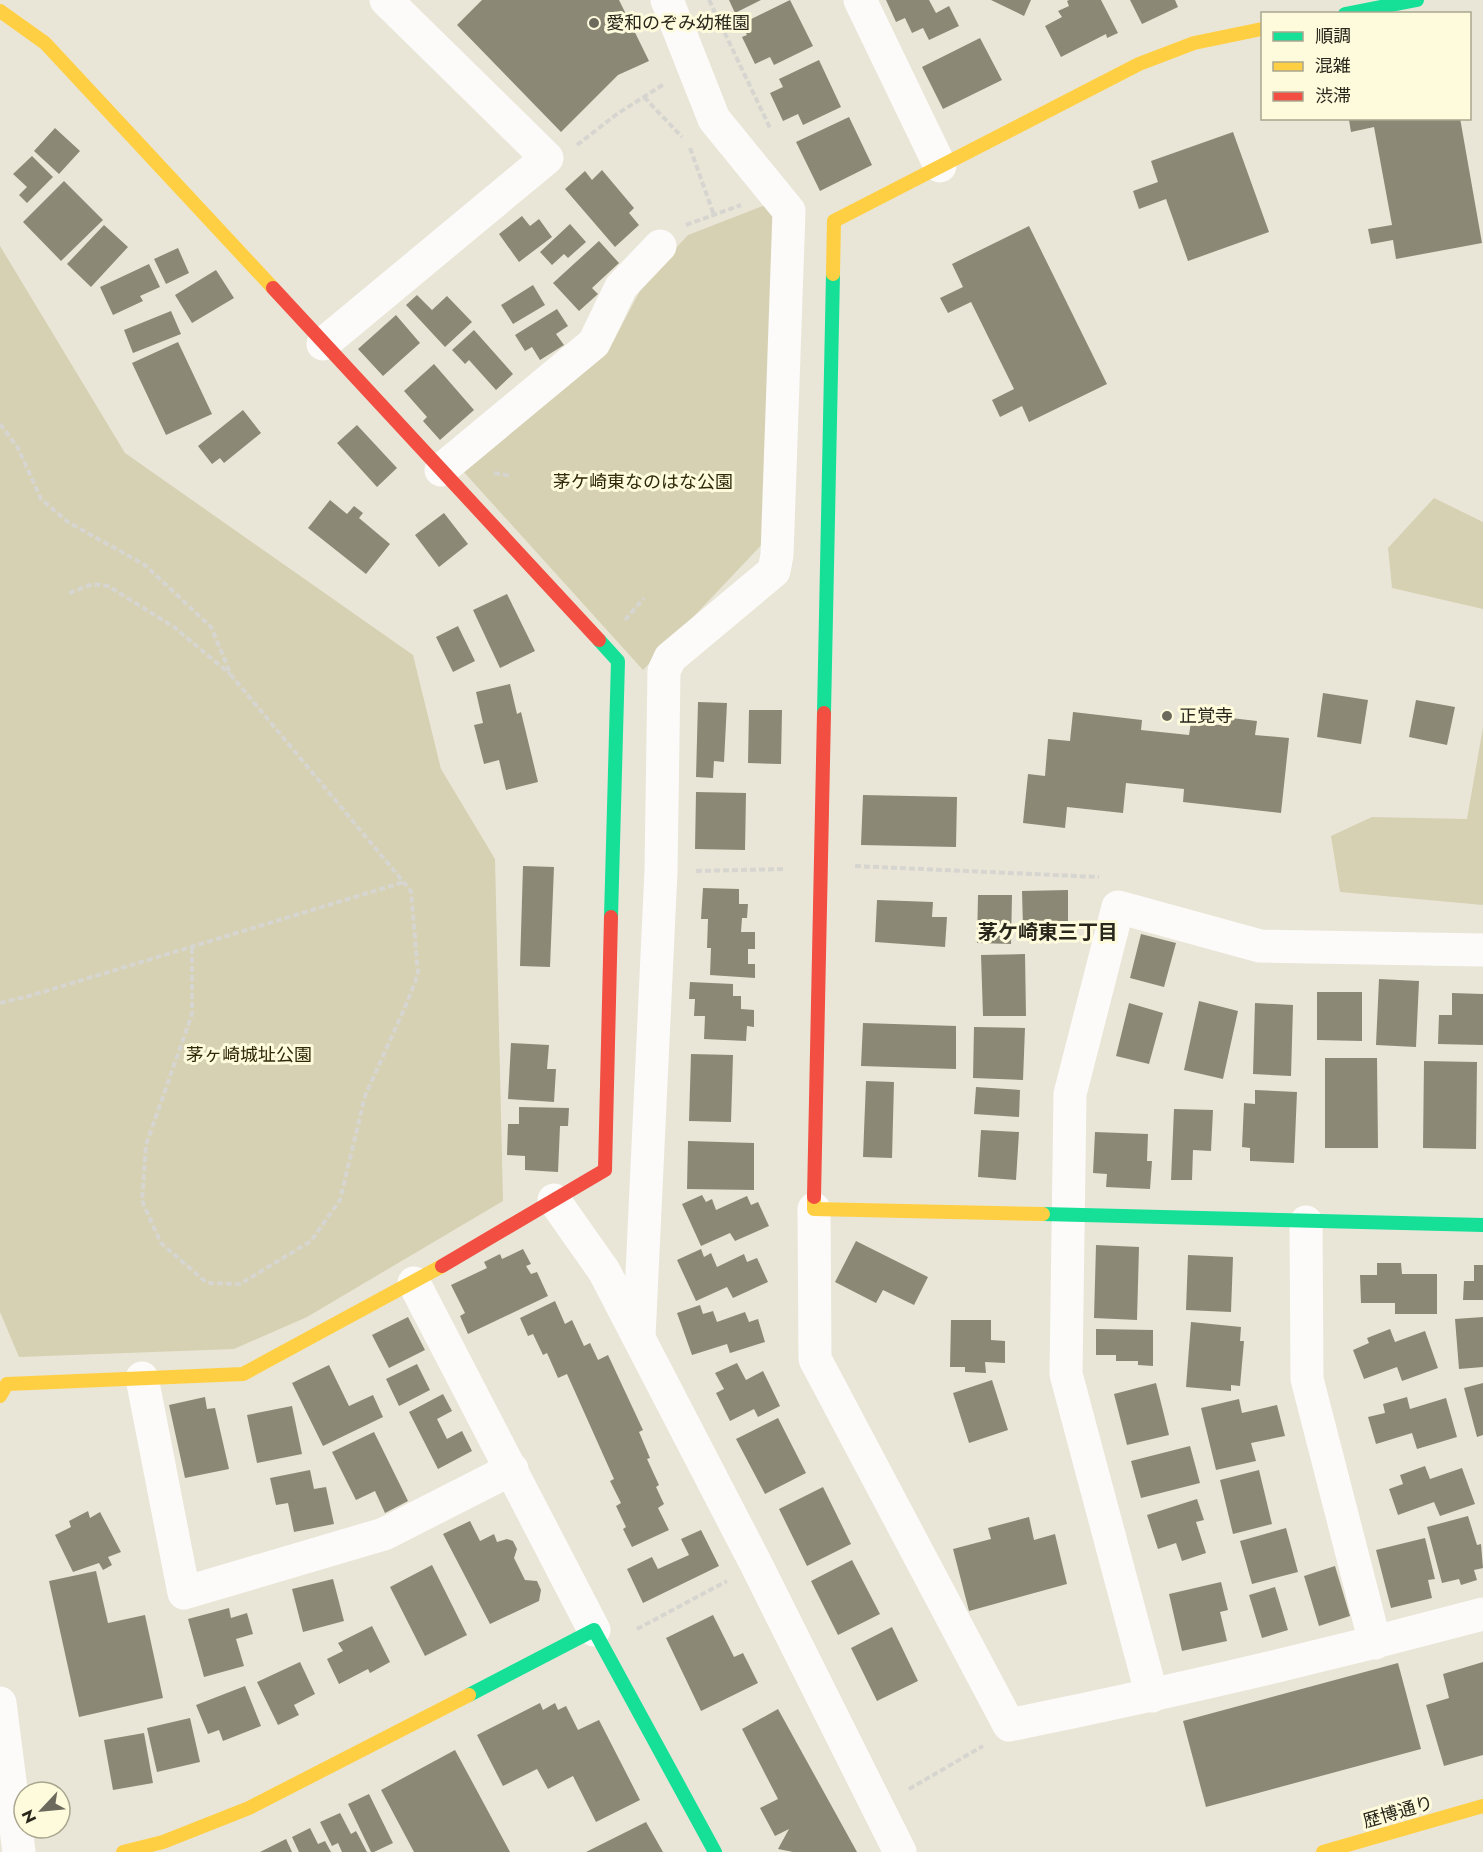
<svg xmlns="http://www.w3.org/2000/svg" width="1483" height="1852" font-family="Jost,'Noto Sans JP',sans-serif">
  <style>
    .green { fill: #d6d1b3 }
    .building { fill: #8c8876 }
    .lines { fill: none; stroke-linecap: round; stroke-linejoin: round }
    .path { stroke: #d6d5d0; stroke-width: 4; stroke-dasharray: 6 3; stroke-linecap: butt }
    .street { stroke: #fcfbf9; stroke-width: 33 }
    .fast { stroke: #16e098; stroke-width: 14 }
    .slow { stroke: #ffcf43; stroke-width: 14 }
    .jam { stroke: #f24e42; stroke-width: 14 }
    .poi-dot { fill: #6c6a5d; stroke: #fefadc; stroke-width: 2 }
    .labels { text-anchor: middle; stroke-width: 6; stroke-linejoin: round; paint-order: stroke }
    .poi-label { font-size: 18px; fill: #29271c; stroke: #fefadc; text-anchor: start }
    .park-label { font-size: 18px; fill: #2f2907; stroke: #fefadc }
    .street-label { font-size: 18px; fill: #29271c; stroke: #fefadc }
    .neighbourhood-label { font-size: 20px; font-weight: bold; fill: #29271c; stroke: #fefadc }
  </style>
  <rect width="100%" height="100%" fill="#e9e6d7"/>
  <path class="green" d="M768,204L776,226L769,537L643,670L462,470L613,342L645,281L688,235Z
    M0,246L125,453L413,655L441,769L495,859L503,1201L307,1317L234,1349L19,1357L0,1312Z
    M1434,498L1483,522V609L1392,588L1388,548Z
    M1483,727V905L1340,892L1331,836L1372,817L1467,819Z"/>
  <path class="building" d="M482,0H619L649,61L618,75L561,132L457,25Z
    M729,0H761L735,13Z
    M790,0L813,46L774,65L770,57L755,64L742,37L747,35L741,24Z
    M886,0H929L936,13L949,6L959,26L929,40L923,28L912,33L905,18L896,22Z
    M991,0H1031L1024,16Z
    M1069,0H1101L1118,33L1107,38L1106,34L1061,57L1045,26L1062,17L1058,11L1069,6L1067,1Z
    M1130,0H1175L1178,7L1142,24Z
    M980,38L1002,80L943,109L922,67Z
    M819,60L841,107L803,125L798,114L783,121L770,93L783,87L779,79Z
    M849,117L872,165L820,191L796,142Z
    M1355,118H1460L1482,243L1396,259L1393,240L1371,244L1368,229L1392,225L1374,127L1351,132L1349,120Z
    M55,128L80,151L59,174L34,151Z
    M1233,132L1269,232L1188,261L1166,199L1139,209L1133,191L1158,182L1151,161Z
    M32,156L53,177L27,203L19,195L27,187L13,174Z
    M602,170L634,208L629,213L639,225L615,247L565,189L585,171L592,180Z
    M64,181L103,220L61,261L23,222Z
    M522,216L530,226L539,219L552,237L519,262L499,234Z
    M570,224L586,242L568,258L564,254L552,265L540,252Z
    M104,225L128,247L91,287L67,264Z
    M1029,226L1107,384L1029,422L1022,406L1000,417L992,400L1014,389L971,302L948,313L940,298L963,287L952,264Z
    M599,241L619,263L592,288L598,294L579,311L553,283Z
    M178,248L189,273L166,284L154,259Z
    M149,264L160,287L140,296L143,301L113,315L100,287Z
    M216,270L234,298L192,323L175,295Z
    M533,285L545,305L513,324L501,305Z
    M417,295L432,310L447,296L472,322L445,347L406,305Z
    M557,309L568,326L556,334L564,345L540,360L532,347L525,351L515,335Z
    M171,311L181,334L133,353L124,330Z
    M396,315L420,343L383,376L358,349Z
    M474,330L513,374L496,390L469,360L465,364L452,350Z
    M178,342L212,414L166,435L132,363Z
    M434,364L474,410L440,440L423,421L427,417L404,391Z
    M243,410L261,433L224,463L220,458L212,464L198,446Z
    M357,425L397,468L377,487L337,443Z
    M330,500L347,514L354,506L363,513L359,518L390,544L366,574L308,528Z
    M444,513L468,544L439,567L415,535Z
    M507,594L535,651L500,668L473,610Z
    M458,626L475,661L453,672L436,637Z
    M510,684L517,714L521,712L538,782L506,790L499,760L484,764L474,725L483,723L476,692Z
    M1323,693L1368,700L1361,744L1317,737Z
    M1416,700L1455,707L1447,745L1409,737Z
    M698,702L727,703L724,762L714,761L713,778L696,777Z
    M749,710H782L781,764L748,763Z
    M1073,712L1142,720L1141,730L1189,735L1191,722L1229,726L1231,718L1257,721L1255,735L1289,738L1281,813L1183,802L1184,789L1126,783L1123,813L1067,807L1065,828L1023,823L1028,774L1045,776L1048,739L1070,741Z
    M696,792L746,793L745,850L695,849Z
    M863,795L957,797L956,847L861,845Z
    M523,866L554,867L550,967L520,966Z
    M703,888L739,889V904H748L747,918H742L741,932H755V949H748V964H755V978L710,975L711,948H707L708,919H701Z
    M1068,890V927H1023L1022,891Z
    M978,895H1012L1011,944L977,943Z
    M877,900L933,902L932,917H947L945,947L875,942Z
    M1141,934L1176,943L1164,987L1130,978Z
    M1025,954L1026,1016H983L981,955Z
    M1379,979L1419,981L1416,1047L1376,1045Z
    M690,982L733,984V996H741V1009L754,1010V1027L747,1026L746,1041L704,1039L705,1016H694L695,999H689Z
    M1317,992H1362V1041L1317,1040Z
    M1452,993L1483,994V1045L1438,1044L1439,1015H1452Z
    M1199,1001L1238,1011L1223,1079L1184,1070Z
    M1129,1003L1163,1013L1149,1064L1116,1056Z
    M1255,1003L1293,1005L1291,1076L1253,1074Z
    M863,1023L956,1026V1069L861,1066Z
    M974,1027L1025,1028L1023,1080L973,1078Z
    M511,1043L549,1045L547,1069H556L554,1102L508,1099Z
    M691,1054L733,1055L731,1122L689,1121Z
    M1325,1058H1377L1378,1148H1325Z
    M1424,1061L1477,1062L1476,1149L1423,1148Z
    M866,1081L894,1082L892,1158L863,1157Z
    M976,1087L1020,1090L1019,1117L974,1114Z
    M1255,1090L1297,1092L1294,1163L1250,1161V1148L1242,1147L1244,1103L1255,1104Z
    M519,1107L569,1108L568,1126H560L558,1172L525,1170V1156L507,1155L508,1124H519Z
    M1174,1109L1213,1110L1211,1151L1193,1150L1192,1180H1171Z
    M981,1130L1019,1132L1016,1180L978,1177Z
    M1095,1132L1148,1134L1147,1161H1152L1150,1189L1106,1187L1107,1174L1093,1173Z
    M688,1141L754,1143V1190L687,1189Z
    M702,1195L706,1202L712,1199L716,1210L747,1196L751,1205L758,1202L769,1226L735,1241L730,1233L701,1246L682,1204Z
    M856,1241L928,1277L914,1305L883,1290L876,1303L835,1282Z
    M1096,1245L1139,1247L1137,1320L1094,1318Z
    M523,1249L531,1264L526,1266L531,1274L537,1272L548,1296L468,1334L460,1316L465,1313L451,1285L487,1268L484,1262L500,1254L502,1259Z
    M701,1249L704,1257L711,1253L717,1267L744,1254L747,1262L757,1258L768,1282L733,1298L727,1287L696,1301L677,1260Z
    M1188,1255L1233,1257L1231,1312L1186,1310Z
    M1377,1263H1401L1402,1274H1437V1314H1395V1303H1361L1360,1275H1377Z
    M1474,1265H1483V1300H1463L1464,1281H1474Z
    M555,1301L565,1324L572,1320L584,1346L590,1343L598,1360L608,1355L643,1430L639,1432L650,1458L647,1459L659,1485L656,1487L664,1504L658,1508L669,1530L632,1547L623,1529L626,1527L616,1506L621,1503L610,1481L614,1479L567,1374L558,1378L547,1353L543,1355L533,1334L528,1336L520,1318Z
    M700,1305L703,1314L713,1311L717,1322L745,1312L749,1322L758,1319L765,1342L730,1353L727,1344L692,1355L677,1313Z
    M408,1317L425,1350L389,1368L372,1335Z
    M1483,1317V1367L1459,1369L1455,1319Z
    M951,1320H991V1340L1005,1341V1363L985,1362L986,1373L965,1372V1367H950Z
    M1191,1322L1241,1327L1240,1341H1244L1240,1386L1231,1385V1391L1186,1387Z
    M1096,1329L1153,1330V1366L1138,1365V1361H1116V1355H1096Z
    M1390,1329L1395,1342L1425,1331L1438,1368L1402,1381L1397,1367L1364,1379L1353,1350L1369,1343L1367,1338Z
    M737,1363L746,1380L763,1371L780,1406L758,1417L754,1409L730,1421L716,1393L724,1389L715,1373Z
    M417,1364L430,1390L399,1406L386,1379Z
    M329,1365L349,1406L373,1395L383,1417L323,1446L292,1383Z
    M992,1380L1008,1430L969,1443L953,1393Z
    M1156,1383L1169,1435L1127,1445L1114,1394Z
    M1483,1383V1435L1477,1437L1464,1388Z
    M443,1394L452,1411L437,1419L447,1439L462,1431L472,1451L438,1469L409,1412Z
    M205,1397L207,1409L215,1408L229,1469L185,1478L169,1405Z
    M1407,1397L1410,1409L1446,1398L1457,1437L1417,1449L1412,1433L1376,1444L1368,1417L1385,1413L1383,1404Z
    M1239,1399L1242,1413L1277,1405L1285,1436L1251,1443L1256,1461L1216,1470L1201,1408Z
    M292,1406L302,1454L257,1463L247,1415Z
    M778,1418L806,1473L765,1494L736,1439Z
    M374,1432L408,1501L385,1513L375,1491L356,1500L332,1452Z
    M1190,1446L1200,1483L1141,1498L1131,1461Z
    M1425,1466L1430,1479L1462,1468L1475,1504L1440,1516L1434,1502L1398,1515L1389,1489L1403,1484L1400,1475Z
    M310,1470L314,1489L326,1487L334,1524L294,1532L288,1503L276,1505L270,1478Z
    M1259,1470L1272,1524L1233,1534L1220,1480Z
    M823,1487L851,1544L807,1566L779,1509Z
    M1197,1499L1204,1520L1196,1522L1206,1553L1182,1561L1176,1543L1158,1549L1147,1515Z
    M88,1511L90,1518L100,1512L121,1552L108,1557L112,1565L103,1570L99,1563L73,1572L55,1535L71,1527L69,1521Z
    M1468,1516L1477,1545L1481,1544L1483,1568L1474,1570L1477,1580L1461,1585L1459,1579L1442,1583L1427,1527Z
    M1029,1517L1034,1540L1055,1534L1067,1584L969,1611L953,1549L991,1539L988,1528Z
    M470,1521L480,1541L494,1534L497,1542L507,1539L513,1541L517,1549L514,1558L525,1580L537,1581L541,1590L539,1601L490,1624L443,1534Z
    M1286,1528L1298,1572L1252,1584L1240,1541Z
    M701,1530L719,1566L643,1603L627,1569L652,1557L658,1569L689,1555L681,1539Z
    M1425,1538L1435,1579L1428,1580L1432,1598L1391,1608L1376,1550Z
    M852,1560L880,1614L838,1635L811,1581Z
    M432,1565L467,1635L425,1656L390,1587Z
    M1335,1566L1350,1616L1319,1626L1304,1576Z
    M96,1571L108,1623L145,1615L163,1698L79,1717L49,1581Z
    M333,1579L344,1621L303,1632L292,1589Z
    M1221,1582L1228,1610L1220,1612L1227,1641L1182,1651L1169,1594Z
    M1275,1587L1288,1630L1262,1638L1249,1595Z
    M229,1608L231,1618L247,1613L253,1634L236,1639L244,1666L204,1677L188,1619Z
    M713,1615L734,1657L743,1653L758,1683L701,1711L666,1638Z
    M372,1626L390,1662L370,1673L368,1669L339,1684L327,1659L343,1651L338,1643Z
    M892,1627L918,1681L877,1701L851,1648Z
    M300,1662L315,1694L294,1705L299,1715L278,1725L257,1682Z
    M1483,1662V1755L1444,1766L1426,1705L1449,1698L1443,1674Z
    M1398,1663L1421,1749L1206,1807L1183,1721Z
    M245,1686L261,1726L223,1741L219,1730L208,1734L196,1705Z
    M540,1703L543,1710L555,1703L558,1710L566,1706L578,1730L599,1720L640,1800L596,1822L573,1776L548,1789L537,1769L503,1786L477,1735Z
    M778,1709L857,1852H793L778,1849L789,1829L775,1836L760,1808L778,1799L742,1729Z
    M190,1718L200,1762L157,1772L147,1728Z
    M144,1733L153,1783L113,1790L104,1740Z
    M455,1750L510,1852H414L381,1790Z
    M369,1794L393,1843L374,1852H371L348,1804Z
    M340,1813L351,1834L356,1831L367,1852H342L338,1843L332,1846L320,1822Z
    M646,1822L663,1852H586Z
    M310,1828L318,1844L325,1841L331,1852H299L292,1837Z
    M286,1839L292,1852H260Z"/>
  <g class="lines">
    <path class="path" d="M709,0L771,130
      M644,97L682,137
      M577,145L617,114L664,84
      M690,148L714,215
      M686,225L741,205
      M0,424L18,448L41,499L68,522L145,565L211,627L231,675L411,891L418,974L406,1005L365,1096L340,1200L311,1241L240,1284L207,1283L161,1243L142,1201L146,1145L192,1014V945
      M494,473L511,476
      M69,593L93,584L108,586L174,627L230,674
      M625,620L644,598
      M855,866L1099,877
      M696,871L785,869
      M0,1003L33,995L404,882
      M637,1629L727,1581
      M909,1789L983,1746"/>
    <path class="street" d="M860,0L940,166
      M323,344L547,158L386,0
      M441,470L594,343L621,287L660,246
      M554,1200L604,1271L756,1564L900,1852
      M814,1209L815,1359L1009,1725C1168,1693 1326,1656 1483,1614
      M1306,1222L1307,1379L1375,1643
      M414,1283L594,1630
      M639,1337L661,871L664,671L670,658L774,571L777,555L789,211L714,119L667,0
      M142,1378L184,1593L384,1534L512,1469
      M1152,1696L1066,1374L1070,1094L1118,907L1260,946L1483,950
      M0,1703L19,1852"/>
    <path class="fast" d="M1345,14L1417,0
      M599,640L618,661L611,917
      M824,713L833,274
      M1043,1214L1483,1225
      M469,1695L594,1630L715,1852"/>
    <path class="slow" d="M0,11L45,43L273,288
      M833,274L834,221L1139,64L1194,43L1262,29
      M814,1197V1209L1043,1214
      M0,1396L7,1384L243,1374L442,1266
      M123,1852L163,1842L249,1808L469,1695
      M1323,1852L1483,1806"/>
    <path class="jam" d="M273,288L599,640
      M814,1197L824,713
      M442,1266L605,1170L611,917"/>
  </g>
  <g class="poi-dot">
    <circle cx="594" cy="23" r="6"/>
    <circle cx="1167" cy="716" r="6"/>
  </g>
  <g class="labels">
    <g class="poi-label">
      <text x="606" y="29">愛和のぞみ幼稚園</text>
      <text x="1179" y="722">正覚寺</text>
    </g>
    <g class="park-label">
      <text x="643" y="488">茅ケ崎東なのはな公園</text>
      <text x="249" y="1061">茅ヶ崎城址公園</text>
    </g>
    <g class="street-label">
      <text transform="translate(1398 1812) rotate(-16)" y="6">歴博通り</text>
    </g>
    <g class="neighbourhood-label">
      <text x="1048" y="939">茅ケ崎東三丁目</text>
    </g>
  </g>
  <rect x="1261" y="12" width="210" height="108" fill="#fefadc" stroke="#a9a68f" stroke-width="1.5"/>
  <rect x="1273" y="32" width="30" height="9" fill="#16e098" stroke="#a9a68f" stroke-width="1.5"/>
  <text x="1315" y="42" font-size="18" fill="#29271c">順調</text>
  <rect x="1273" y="62" width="30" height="9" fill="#ffcf43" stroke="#a9a68f" stroke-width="1.5"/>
  <text x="1315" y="72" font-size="18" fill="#29271c">混雑</text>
  <rect x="1273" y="92" width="30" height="9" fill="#f24e42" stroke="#a9a68f" stroke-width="1.5"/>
  <text x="1315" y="102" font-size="18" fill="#29271c">渋滞</text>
  <g transform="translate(42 1810) rotate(244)"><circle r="28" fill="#fefadc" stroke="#a9a68f" stroke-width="1.5"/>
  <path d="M0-4.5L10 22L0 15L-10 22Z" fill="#6c6a5d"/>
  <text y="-9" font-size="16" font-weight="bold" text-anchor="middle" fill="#29271c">N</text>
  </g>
</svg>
